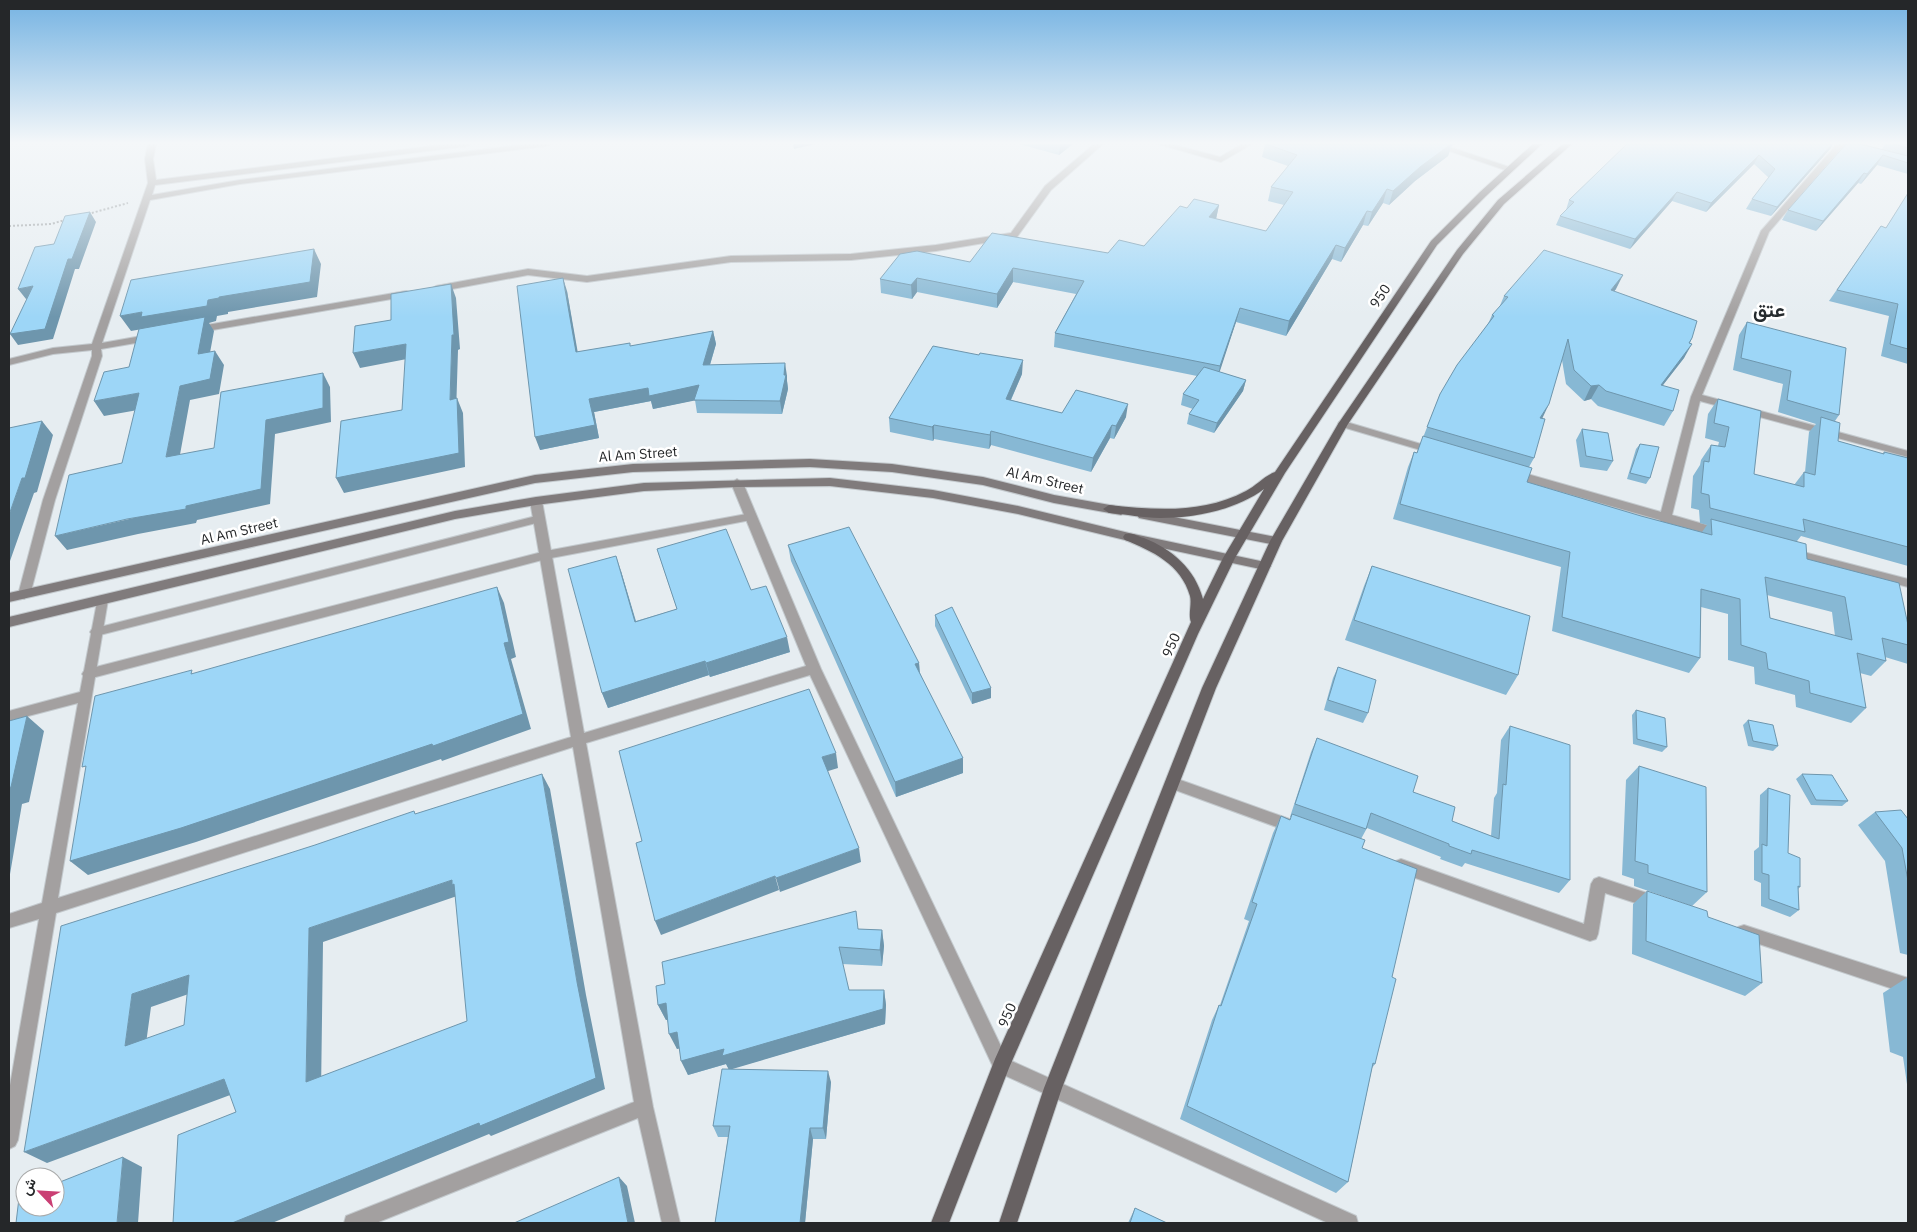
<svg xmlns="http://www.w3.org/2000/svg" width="1917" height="1232" font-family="'IBM Plex Sans',Vazirmatn,sans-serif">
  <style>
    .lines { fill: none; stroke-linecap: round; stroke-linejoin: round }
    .lane-casing { stroke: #c3c9cd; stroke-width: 2 }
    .street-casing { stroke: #c3c9cd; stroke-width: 2 }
    .secondary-casing { stroke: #c3c9cd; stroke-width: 2 }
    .primary-casing { stroke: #c3c9cd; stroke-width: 2 }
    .path { stroke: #979c9f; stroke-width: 2; stroke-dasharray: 2 2; stroke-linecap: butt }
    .lane { fill: #a3a0a0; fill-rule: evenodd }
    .street { fill: #a3a0a0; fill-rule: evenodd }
    .secondary { fill: #807b7c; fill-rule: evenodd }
    .primary { fill: #676162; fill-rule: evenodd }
    .wall { fill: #87b8d4; fill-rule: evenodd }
    .shaded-wall { fill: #6e96ad }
    .building { fill: #9dd6f7; stroke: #6e96ad; fill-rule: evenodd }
    .labels { text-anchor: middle; stroke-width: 5; stroke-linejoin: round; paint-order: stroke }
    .street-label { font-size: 14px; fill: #252729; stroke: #fff }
    .far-town-label { font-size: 20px; font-weight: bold; fill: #262b2e; stroke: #fff }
  </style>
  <rect width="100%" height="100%" fill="#e6edf1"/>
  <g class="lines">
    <g class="lane-casing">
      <path id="lane" d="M752,513L757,517L756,519L546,559L88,679L84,677L82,674L84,671L88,669L546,551Z
        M540,515L544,517L545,519L544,521L96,636L92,635L90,632L92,629L96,628Z"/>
    </g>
    <g class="street-casing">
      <path id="street" d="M148,144H156L153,159L156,180L448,144H471L467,146L155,185L152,195L240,180L527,144H550L546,146L240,184L150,200L102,343L153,334L158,337L153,340L101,349L102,356L55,500L30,595L24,599L18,595L43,500L92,356V350L53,354L9,365V359L53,348L92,344L148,183L145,159Z
        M1094,144H1103L1051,190L1017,237L1014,238L936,251L851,260L731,262L587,282L528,275L436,292L431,289L436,286L528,269L587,276L731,256L851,254L936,245L1011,233L1045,186Z
        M1158,144H1171L1220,157L1242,144H1252L1221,162Z
        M1429,144H1441L1515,169L1508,171Z
        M1837,144H1845L1769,232L1702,395L1908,451V457L1700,401L1672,515L1724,530L1726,533L1720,537L1661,522L1660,520L1509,477L1508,474L1509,471L1513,470L1661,512L1691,397L1761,231Z
        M406,291L409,292V296L195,333L190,330L195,327Z
        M1343,421L1438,449L1439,451L1434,454L1339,426L1338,424L1339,422Z
        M737,479L743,483L821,669L1007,1059L1356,1216L1358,1223H1328L995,1071L810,675L586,743L653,1107L680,1223H662L638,1118L376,1223H344L346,1216L634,1102L573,747L56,913L18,1140L15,1146L9,1149V1091L39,919L9,928V914L42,903L78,703L9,721V711L80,692L98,597H106L108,600L58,898L571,737L530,501L532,498H540L542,501L584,733L806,666L731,483Z
        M1792,549L1908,579V587L1788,556L1786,553Z
        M1172,777L1298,822L1300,827L1298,832L1293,833L1167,787L1165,783L1167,779Z
        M1401,859L1584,924L1591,884L1594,879L1599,877L1662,898L1665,903L1662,908L1657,910L1605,893L1598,934L1596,939L1590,941L1396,871L1393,866L1396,861Z
        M1744,925L1908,978V994L1738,937L1736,932L1738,927Z"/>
    </g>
    <g class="secondary-casing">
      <path id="secondary" d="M810,459L892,464L983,477L1054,495L1121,507L1127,511L1121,515L1054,503L983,485L892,472L810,467L633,472L535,483L9,602V593L535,475L633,464Z
        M830,478L933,490L1018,506L1129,533L1265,562L1271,566L1265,570L1129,541L1018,514L933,498L830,486L737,487L644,491L536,505L455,519L9,627V617L455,511L536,497L644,483Z
        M1143,511L1276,537L1282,541L1276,545L1139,518L1137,515L1139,512Z"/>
    </g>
    <g class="primary-casing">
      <path id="primary" d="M1533,144H1542L1486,196L1437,245L1285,473L1235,558L1198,634L1009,1068L949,1223H931L995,1059L1191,622C1188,615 1192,604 1190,596C1181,564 1152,551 1125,540L1123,537L1125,534C1132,532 1137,536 1144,538C1172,549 1195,569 1203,599L1223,558L1264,489C1236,510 1194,518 1160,518C1143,518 1126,514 1109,513L1103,509L1109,505C1155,510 1203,514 1246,491C1256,486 1264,476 1275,472L1431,241L1480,192Z
        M1563,144H1572L1504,204L1463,254L1348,424L1282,541L1216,688L1062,1088L1017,1223H999L1044,1088L1202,688L1270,541L1338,424L1457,250L1498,200Z"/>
    </g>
    <path class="path" d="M88,214L128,203
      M9,226L51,224L65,220"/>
    <use href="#lane" class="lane"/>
    <use href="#street" class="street"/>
    <use href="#secondary" class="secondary"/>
    <use href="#primary" class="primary"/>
  </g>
  <path class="wall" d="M1019,144H1073L1059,155Z
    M1265,144H1455L1452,146L1448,156L1415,181L1389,205L1383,203L1368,226L1363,225L1341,262L1332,259L1286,336L1236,322L1219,372L1246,380L1243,391L1214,433L1187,424L1189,414L1193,409L1181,405L1183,394L1197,376L1054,347L1055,333L1076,294L1013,282L997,308L917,292L912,299L881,293L880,279L970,262L1108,253L1144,246L1187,208L1219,205L1216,219L1266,231L1284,205L1268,201L1271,187L1288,166L1262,157Z
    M1627,144L1831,148L1771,216L1746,209L1752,199L1769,178L1754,164L1706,212L1672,201L1630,249L1556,225L1560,216L1566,210L1569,200Z
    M1885,144H1908V174L1877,165L1861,184L1858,183L1816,231L1782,220L1788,210L1882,149Z
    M1908,193V364L1881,356L1889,316L1829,301L1881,226L1886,228Z
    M1616,289L1614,291L1692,338L1684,358L1663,385L1673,411L1664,426L1598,406L1591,399L1584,401L1566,384L1562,360L1542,418L1534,458L1529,467L1527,482L1641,516L1702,532L1707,525L1700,523L1699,510L1691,508L1693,476L1700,465L1701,460L1711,445L1718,446L1719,442L1705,438L1708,414L1718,399L1754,474L1794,485L1804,472H1805L1809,432L1816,424L1778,412L1783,384L1733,370L1739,335L1747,322L1839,415L1835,421L1838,441L1883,454L1884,452L1908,458V566L1801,536L1797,541L1807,559L1908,625V664L1885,657L1886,661L1871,676L1860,673L1866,708L1851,723L1796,707L1795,695L1755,684L1754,667L1728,660V614L1701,607L1700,658L1689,673L1552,631L1561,567L1393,519L1408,467L1414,452L1417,453L1440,394L1488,324L1492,315L1499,308L1504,296ZM1767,595L1832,612L1835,636L1770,618Z
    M567,291L577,352L631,346L713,331L716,344L710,365L787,376V381L788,389L782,414L697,413L695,400L653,409L651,401L594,412L599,438L540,450Z
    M1022,374L1011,400L1062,413L1126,417L1114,439L1110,438L1091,472L991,445L989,449L934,439L933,441L890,432L889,418Z
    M1582,429L1613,461L1607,471L1580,467L1576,440Z
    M1640,444L1650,478L1646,484L1627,479L1636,449Z
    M788,545L919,663L920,673L963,773L896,797L791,561Z
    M657,549L751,590L790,652L710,677L709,675L608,708L602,693L621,571L636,621L677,609Z
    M1372,566L1518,675L1506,695L1345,640L1364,586Z
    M935,615L991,688V698L972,704L935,626Z
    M1338,667L1368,713L1363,723L1324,710L1333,678Z
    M1636,710L1667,747L1662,752L1633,744L1632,715Z
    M1748,720L1778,746L1773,751L1748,746L1743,725Z
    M1510,726L1570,880L1559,893L1465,863L1462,867L1440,859L1441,857L1367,828L1361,839L1362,848L1392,977L1375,1064L1372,1068L1348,1182L1336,1193L1180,1119L1212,1020L1219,1005H1220L1249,921L1244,919L1273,833L1281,816L1290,820L1291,817H1290L1311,752L1317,738L1413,792L1452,821L1491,836L1494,798L1497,793L1501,740Z
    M1639,766L1707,892L1692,906L1634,886V879L1622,875L1626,780Z
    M1802,774L1848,801L1842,806L1811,805L1796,779Z
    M1768,788L1788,853L1800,887L1798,889L1799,910L1790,917L1761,906V883L1754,880V851L1759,847L1760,795Z
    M1875,812L1908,819V955L1900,953L1885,861L1858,825Z
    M1647,891L1708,917L1762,983L1745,996L1632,954L1633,904Z
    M859,929L882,930L884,946L882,966L842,964L849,990H884L886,1005L885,1024L730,1069L831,1082L826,1139H813L805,1223H715L728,1137H718L713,1126L729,1069L726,1064L688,1075L679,1048L677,1049L667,1020H666L658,1005Z
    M1908,977V1091L1903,1057L1890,1052L1883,993Z
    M1135,1208L1167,1223H1128Z"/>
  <path class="shaded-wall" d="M793,144H816L794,149Z
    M1060,144H1073L1059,155Z
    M1451,144H1452L1448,156L1415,181L1389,205L1393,191L1420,167Z
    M1832,144H1833L1831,148L1771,216L1777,207Z
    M1759,155L1754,164L1706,212L1711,203Z
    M1883,155L1877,165L1861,184L1867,174Z
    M1864,173L1858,183L1816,231L1823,221Z
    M1387,189L1383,203L1368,226L1372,212Z
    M1677,192L1672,201L1630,249L1635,239Z
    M1219,205L1216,219L1209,217Z
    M1367,211L1363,225L1341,262L1345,248Z
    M90,212L96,222L79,269H75L53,339L18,345L10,334L68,259Z
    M1336,245L1332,259L1286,336L1289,321Z
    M314,249L321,264L317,297L228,312V314L217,316L216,321L209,323L214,331L207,369L198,354L148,328L131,331L120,316L208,300L219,297Z
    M1013,268V282L997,308V294Z
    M1623,275L1616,289L1604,304L1611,290Z
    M563,278L567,291L580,365L576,352Z
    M917,278V292L912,299L911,285Z
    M451,284L456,298L460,349L458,350L456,414L450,400L452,335Z
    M33,286L41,296L26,299L18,289Z
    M1240,308L1236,322L1217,380L1220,366Z
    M713,331L716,344L706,378L703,365Z
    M406,344L412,358L360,368L353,353Z
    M1692,344L1684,358L1652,399L1661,385Z
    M215,351L224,365L219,394L190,400L177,471L166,457L180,386Z
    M1023,360L1022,374L1005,413L1006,399Z
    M785,363L787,376V381L788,389L782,414L780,401Z
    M323,373L330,387L331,422L275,434L270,504L197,520L196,523L138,534L67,550L55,536L186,506L266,420Z
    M1246,380L1243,391L1214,433L1217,423Z
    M699,385L702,399L653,409L651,401L594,412L599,438L540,450L535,437L589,399L648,388Z
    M1599,385L1591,399L1584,401L1591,386Z
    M139,393L149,408L104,416L94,401Z
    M457,398L463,413L465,467L344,493L336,478Z
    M1128,404L1126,417L1114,439L1116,426Z
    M1549,404L1542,419L1540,418Z
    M42,421L53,435L37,492L34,493L10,561L9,562V515Z
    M934,425V439L933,441L932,427Z
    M1112,425L1110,438L1091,472L1093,458Z
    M991,431V445L989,449L990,435Z
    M616,556L621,571L640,636L635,622Z
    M497,587L504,603L516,657L511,659L531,729L442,761L441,759L196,842L88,875L70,861L504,643Z
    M787,637L790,652L710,677L706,663Z
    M705,661L709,675L608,708L602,693Z
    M919,663L920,678L915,664Z
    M991,688V698L972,704V693Z
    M27,716L44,731L29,802L22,804L9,880V788Z
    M836,753L838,768L825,772L822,757Z
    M963,758V773L896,797L895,782Z
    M542,774L550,789L586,995L605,1089L491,1136L489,1134L272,1223H232L577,982Z
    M859,848L861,862L780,892L776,878Z
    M775,876L779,890L661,935L655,921Z
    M452,880L460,895L323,942L321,1094L306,1082L309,928Z
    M882,930L884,946L882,966L880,950Z
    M189,975L206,988L151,1007L144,1058L125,1046L132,994Z
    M884,990L886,1005L885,1024L729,1070L726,1064L688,1075L681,1061Z
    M666,1003L673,1019L666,1020L658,1005Z
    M677,1032L685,1047L677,1049L669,1034Z
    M828,1071L831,1082L826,1139L823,1128Z
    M224,1079L241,1091L47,1163L24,1152Z
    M810,1128L813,1139L805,1223H800Z
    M123,1157L142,1167L138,1223H117Z
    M619,1177L627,1186L635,1223H628Z"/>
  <path class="building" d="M1266,144H1451L1420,167L1393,191L1387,189L1372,212L1367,211L1345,248L1336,245L1289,321L1240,308L1220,366L1055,333L1084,281L1013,268L997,294L917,278L911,285L880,279L900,254L917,251L970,262L992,233L1108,253L1119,240L1144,246L1180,206L1187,208L1194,199L1219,205L1209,217L1266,231L1293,192L1271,187L1297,155Z
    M1627,144H1832L1777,207L1752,199L1775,169L1759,155L1711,203L1677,192L1635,239L1560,216L1574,202L1569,200Z
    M1846,144H1860L1908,156V163L1883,155L1867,174L1864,173L1823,221L1788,210Z
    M1893,144H1908V148Z
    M1908,193V349L1890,344L1898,304L1837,290L1881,226L1886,228Z
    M90,212L72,259H68L45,329L10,334L33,286L18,289L35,247L54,244L65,216Z
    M314,249L310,282L219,297V298L208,300L207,306L141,317L142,312L120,316L131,280Z
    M1544,250L1623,275L1611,290L1697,321L1692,338L1689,343L1692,344L1661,385L1679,390L1673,411L1606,391L1599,385L1591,386L1574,370L1568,339L1549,404L1540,418L1545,419L1534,458L1427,427L1440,394L1457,365L1494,316L1492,315L1508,297L1504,296Z
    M563,278L576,352L630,343V346L713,331L703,365L785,363L784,375H786L780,401L694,400L699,385L649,396L648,388L589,399L595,425L535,437L517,286Z
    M451,284L454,335H452L450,400L457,398L459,453L336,478L341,421L402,410L406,344L353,353L355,326L391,320V294Z
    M205,317L198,354L215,351L210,379L180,386L166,457L214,448L221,392L323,373V408L266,420L261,489L186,506V509L127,519L55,536L69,475L122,463L139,393L94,401L104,372L129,367L139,329Z
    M1747,322L1846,348L1839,415L1787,400L1791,371L1741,358Z
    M933,346L979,355L980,353L1023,360L1006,399L1062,413L1076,390L1128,404L1116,426L1112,425L1093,458L991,431L990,435L934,425L932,427L889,418Z
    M1204,367L1246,380L1217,423L1189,414L1199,400L1183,394Z
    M1718,399L1761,411L1754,474L1804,487V472L1815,475L1821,417L1840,423L1838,441L1884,454V452L1908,458V547L1803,519L1805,532L1710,508L1709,495L1701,493L1704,461L1709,462L1711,445L1725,447L1729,427L1714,423Z
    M42,421L25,478H22L9,515V428Z
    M1582,429L1608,433L1613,461L1586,456Z
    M1423,436L1532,468L1527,482L1641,516L1712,535L1711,519L1806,544L1807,559L1899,583L1908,625V645L1882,638L1886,661L1857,653L1866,708L1810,693L1809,681L1768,669L1766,653L1741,645L1740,599L1701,589L1700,658L1562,617L1570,552L1400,504L1414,452L1417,453ZM1765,577L1845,597L1852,640L1770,618Z
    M1640,444L1659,447L1650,478L1630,473Z
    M849,527L919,663L915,664L963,758L895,782L788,545Z
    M726,529L751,590L766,586L787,637L706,663L705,661L602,693L568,569L616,556L635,622L677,609L657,549Z
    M1372,566L1530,616L1518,675L1354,620Z
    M497,587L509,642L504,643L523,714L433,746L432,744L181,828L70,861L86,766L82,767L95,696L192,670L191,674Z
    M952,607L991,688L972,693L935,615Z
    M1338,667L1376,680L1368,713L1328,700Z
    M809,689L836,753L822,757L859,848L776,878L775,876L655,921L636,843L642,841L619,751Z
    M1636,710L1665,718L1667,747L1637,739Z
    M27,716L11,787L9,788V721Z
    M1748,720L1773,725L1778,746L1753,741Z
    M1510,726L1570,745V880L1472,850L1471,854L1449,846V844L1371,813L1366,829L1295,804L1317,738L1418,776L1413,792L1455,807L1452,821L1499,839L1503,784L1506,785Z
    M1639,766L1706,787L1707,892L1648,873V865L1635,861Z
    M542,774L577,982L596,1078L480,1126L479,1123L232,1223H173L178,1135L236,1112L224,1079L24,1152L61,926L315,845L414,811L415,814ZM452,880V885L454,884L467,1021L306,1082L309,928ZM189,975L184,1025L125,1046L132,994Z
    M1802,774L1832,775L1848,801L1816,800Z
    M1768,788L1790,795L1788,853L1800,858V887L1798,886L1799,910L1769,899V875L1762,873V844L1767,846Z
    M1901,810L1908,819V881L1902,848L1875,812Z
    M1292,814L1365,840L1362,848L1417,869L1392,977L1396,979L1375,1064L1373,1063L1348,1182L1187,1106L1219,1005L1221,1006L1257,904L1252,902L1281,816L1290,820Z
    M1647,891L1707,911L1708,917L1759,935L1762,983L1646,941Z
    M856,911L858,929L882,930L880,950L839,947L849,990H884L883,1009L722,1056L724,1049L681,1061L677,1032L669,1034L666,1003L658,1005L656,986L665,984L662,962Z
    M722,1069L828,1071L823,1128H810L800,1223H715L730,1126H713Z
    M123,1157L117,1223H16L19,1198L25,1196V1207H55V1184Z
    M619,1177L628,1223H514Z
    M1135,1208L1167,1223H1130Z"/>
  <linearGradient id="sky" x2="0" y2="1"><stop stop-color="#75b3e2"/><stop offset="0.45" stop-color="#f4f7f9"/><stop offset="1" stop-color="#f4f7f9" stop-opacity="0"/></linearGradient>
  <rect width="1917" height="317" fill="url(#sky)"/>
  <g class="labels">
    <g class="street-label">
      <text transform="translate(1380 296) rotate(-56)" y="5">950</text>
      <text transform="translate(638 454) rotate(-4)" y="5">Al Am Street</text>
      <text transform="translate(1045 480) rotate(13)" y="5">Al Am Street</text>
      <text transform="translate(239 531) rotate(-13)" y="5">Al Am Street</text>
      <text transform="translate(1171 645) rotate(-66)" y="5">950</text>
      <text transform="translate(1007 1015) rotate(-66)" y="5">950</text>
    </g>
    <g class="far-town-label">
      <text x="1769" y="317">عتق</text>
    </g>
  </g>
  <rect width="1917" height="1232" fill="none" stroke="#252729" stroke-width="20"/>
  <g transform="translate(40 1192) rotate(295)"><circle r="24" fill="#ffffff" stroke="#a8a9a9"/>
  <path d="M0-4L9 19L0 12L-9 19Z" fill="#ca3f74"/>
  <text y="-8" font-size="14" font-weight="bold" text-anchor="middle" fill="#252729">ش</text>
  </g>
</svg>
